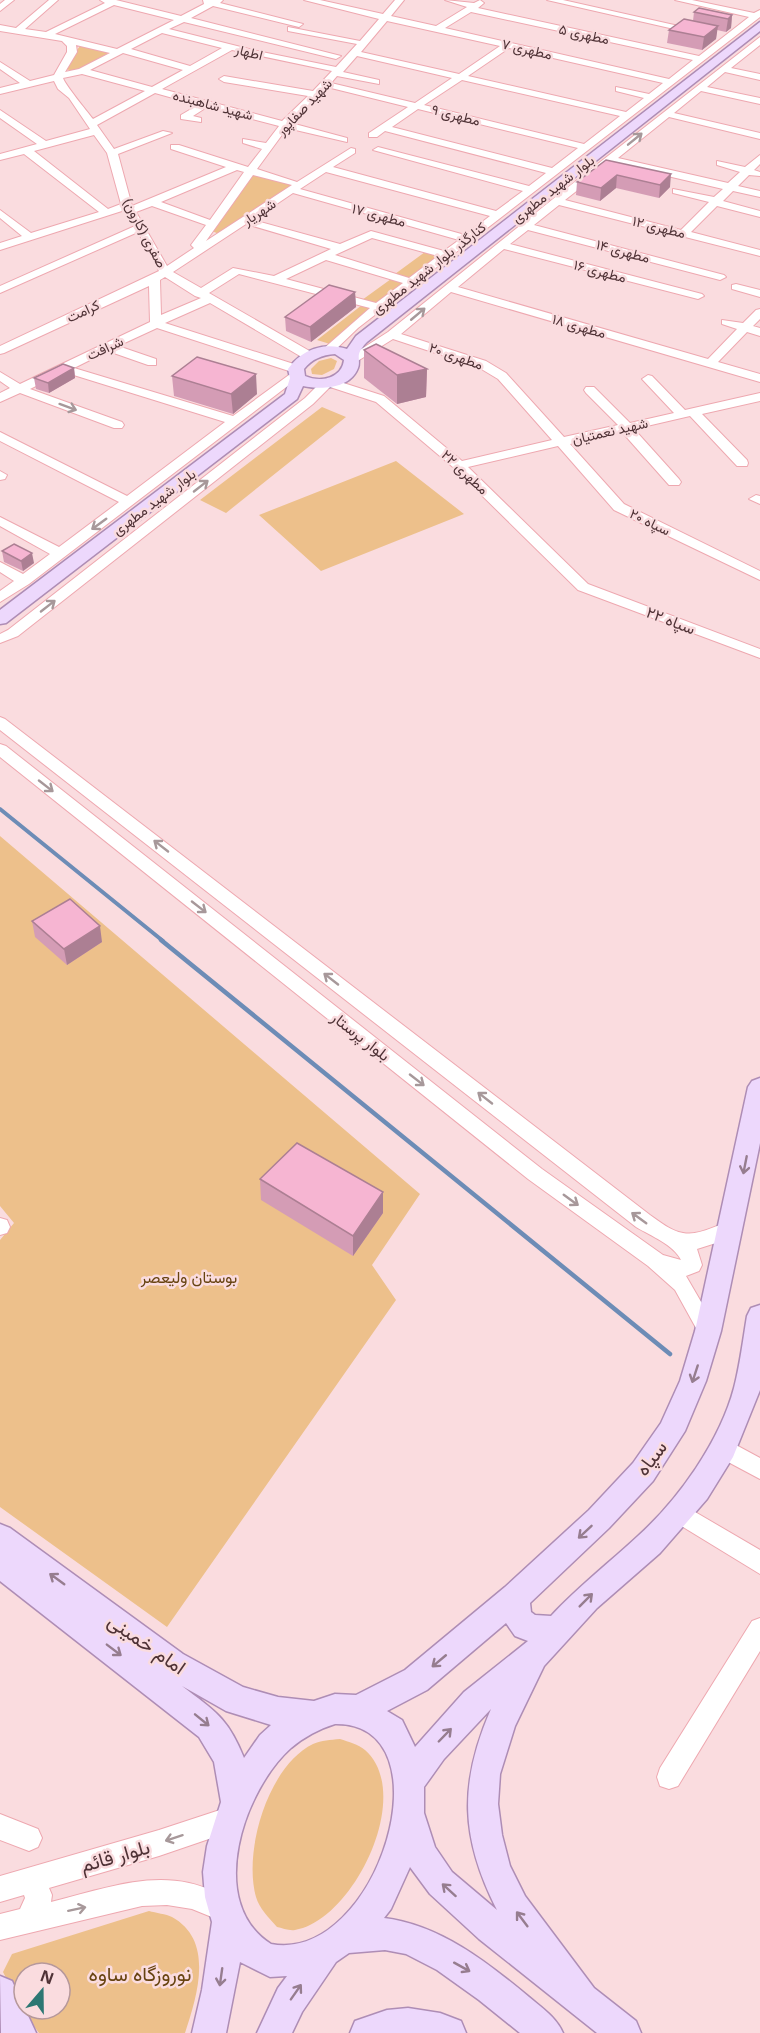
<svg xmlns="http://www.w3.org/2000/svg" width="760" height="2033" font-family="'Noto Sans',Vazirmatn,sans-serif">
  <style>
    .green { fill: #edc08b; fill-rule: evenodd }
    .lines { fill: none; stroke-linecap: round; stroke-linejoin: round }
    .stream-far1 { stroke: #6d8cb6; stroke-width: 4 }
    .stream { stroke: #6d8cb6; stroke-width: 4.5 }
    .minor-casing { stroke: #eea8b0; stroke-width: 2 }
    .major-casing { stroke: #ae8db5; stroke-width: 3 }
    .minor { fill: #fff; fill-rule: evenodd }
    .major { fill: #edd8fc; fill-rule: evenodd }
    .wall { fill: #d49cb5 }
    .shaded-wall { fill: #ac7f93 }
    .building { fill: #f6b5d2; stroke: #ac7f93; stroke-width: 1.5 }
    .oneway { stroke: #a7989a }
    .oneway2 { stroke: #967d8f }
    .labels { text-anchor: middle; stroke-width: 5; stroke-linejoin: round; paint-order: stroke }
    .far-street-label { font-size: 14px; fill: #4f3236; stroke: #fadcdf }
    .street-label { font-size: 16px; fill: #4f3236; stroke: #fadcdf }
    .park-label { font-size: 16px; fill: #674310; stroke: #fadcdf }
    .near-street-label { font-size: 20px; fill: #4f3236; stroke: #fadcdf }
    .near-park-label { font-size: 20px; fill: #674310; stroke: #fadcdf }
  </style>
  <rect width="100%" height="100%" fill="#fadcdf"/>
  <path class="green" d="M80,46L110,52L77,71L63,69Z
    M254,174L294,185L219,234L212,231Z
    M425,252L439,256L409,278L395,274Z
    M391,279L405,283L376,304L362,300Z
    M362,305L372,308L330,344L317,340Z
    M331,358L337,361L334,369L322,375L312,374L311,369L319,361Z
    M322,407L346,417L226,513L200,500Z
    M396,461L464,514L321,571L259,515Z
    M0,836L420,1194L372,1265L396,1300L167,1627L0,1507V1240L14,1223L0,1206Z
    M340,1739C349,1742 358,1744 365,1750C415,1794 353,1921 295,1930C289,1931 282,1928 277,1927C269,1918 259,1908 256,1897C243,1851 268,1766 313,1744C322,1740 330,1740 340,1739Z
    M149,1911C156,1913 166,1914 172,1917C215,1941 197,1996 185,2033H39L24,2013L3,1972L12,1954ZM24,1973H60V2009H24Z"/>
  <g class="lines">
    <path class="stream-far1" d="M0,809L163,941"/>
    <path class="stream" d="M161,940L670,1354"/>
    <g class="minor-casing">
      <path id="minor" d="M5,0H14L0,11V4Z
        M49,0H58L25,29L46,32L105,3L100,0H116L181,16L204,4L203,0H223L220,3L303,24L299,27L213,6L191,18L341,56L336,59L184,22L169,29L257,51L336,67L357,44L288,31V27L360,41L379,19L304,0H320L383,14L395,0H404L391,16L436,26L467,7L445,0L474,3L480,0L484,3L478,8L699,56L749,17L675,0H692L754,13L760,10V17L358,328L332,353L328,354L322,350L370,308L239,274L209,293L313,353V359H305L210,303L165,323L300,366L302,369L299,372L302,375L29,584L0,602V591L14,581L0,572V562L23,574L50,554L0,526V517L59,547L119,502L0,441V432L127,496L225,422L64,372L30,389L122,422L124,425L122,428H114L20,393L0,402V393L10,388L0,381V372L20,384L150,322L149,286L4,353L0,354V346L159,271L138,232L0,293V286L135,226L125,210L0,250V243L22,236L0,218V210L31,233L99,212L24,154L0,160V154L37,144L0,118V110L46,141L90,129L69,98L58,89L54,81L0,94V88L20,83L0,69V62L30,81L54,75L67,52V46L62,41L0,31V25L16,28ZM114,5L174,20L117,49L55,34ZM471,12L693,60L669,79L445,28ZM387,21L500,46L459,74L361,52ZM162,33L222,48L190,66L131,49ZM76,45L110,53L79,69L65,72L77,52ZM509,48L663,83L649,94L616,87V91L644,98L626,112L468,76ZM232,50L332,71L313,91L224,76L219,79L224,82L308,96L282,121L162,89ZM123,53L183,70L152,87L90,70ZM357,56L452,78L415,103L331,83L337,76L379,84V80L343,72ZM82,74L145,91L93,119C86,110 66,86 63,78ZM462,80L620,116L584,144L424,105ZM327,87L408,107L369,133V137H377L385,131L546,173L529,186L378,147L373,150L523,191L496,211L333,167L355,153V149L351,148L297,182L257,169L287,128L347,142V138L291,123ZM155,93L198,105L181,115V119L201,122V118L193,116L207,107L279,126L266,143L243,139V143L262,149L248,167L179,145H171V149L226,167L132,206L118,154L172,133L163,131L114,149L97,125ZM418,109L578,148L552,168L392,127ZM94,135L107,153L121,204L108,209L34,151ZM237,170L244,172L210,220L161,202ZM326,172L490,216L465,235L300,189ZM253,175L292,185L206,241ZM293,193L459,240L444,251L371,231L340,244L253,220ZM152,206L206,225L191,245L194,248L167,266L136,212ZM246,224L331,249L274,276L233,268L201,288L173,272ZM372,238L438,256L409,278L335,255ZM326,260L403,283L376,303L286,279ZM165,277L195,296L201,298L161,315L160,280ZM157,328L292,372H293L233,416L74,368L108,351L148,365H156V359L118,346Z
        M547,0H563L701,31L696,34Z
        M760,37V45L731,68L760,74V80L725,72L707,87L760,98V104L701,91L674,113L760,133V139L669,117L618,158L728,183L740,172L717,165V161L745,167L760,155V164L754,170L760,172V176L749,175L738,186L760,191V197L733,191L723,201L760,211V217L717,206L691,232L760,250V256L559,205L534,225L724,275L726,277L720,280L528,230L510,244L702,294L704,296L698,299L504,249L458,287L708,359L737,329L722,324V320L743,323L756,310L760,309V319L753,326L760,328V336L747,332L718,362L760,374V382L451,292L401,334L486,361L506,373L564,437L618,425L586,393L584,390L586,387H594L630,423L674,413L642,379L648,375L652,376L685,410L760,393V401L702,414L747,460L748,463L747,466H737L690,416L634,429L679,479L681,482L679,485H669L622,432L570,444L624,504L760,571V580L614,510L558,446L468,467L588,584L760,649V658L578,590L454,468L376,402L330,387L313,404L18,636L0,643V634L8,630L305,398L322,381L331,379L384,396L462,461L552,440L498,379L478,367L393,339L356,362H348L346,359L388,332L553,199ZM612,163L723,189L714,197L673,189V193L709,202L681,230L565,200Z
        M736,284L760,290V297L732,289V285Z
        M0,471L7,475L5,479L0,480Z
        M756,495L760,496V504L749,499Z
        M0,717L5,719L650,1215C660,1222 671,1231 683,1233C703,1237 721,1219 738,1224L741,1230L738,1236L697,1249L702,1265L699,1271L686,1276L718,1331L715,1337L708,1340L701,1337L675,1290L648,1266L528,1179L0,757V744L6,746L542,1169L663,1255L681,1260C674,1245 651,1236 636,1227L0,730Z
        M0,1218L7,1220L10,1227L7,1233L0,1235Z
        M723,1438L760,1458V1479L715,1455L712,1448L715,1441Z
        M678,1502L760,1550V1574L670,1519L667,1512L670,1505Z
        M760,1618V1651L678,1786L669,1789L660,1786L657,1777L660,1768L752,1621Z
        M229,1807L238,1811L242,1820L238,1829L159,1856L49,1888L52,1895L51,1902C96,1891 143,1873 189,1883C204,1886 219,1894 233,1900L237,1909L233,1918L224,1922L192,1909L167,1905L142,1906L0,1940V1914L20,1909L25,1898L24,1895L0,1902V1876L159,1830Z
        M0,1814L38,1829L42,1838L38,1847L29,1851L0,1840Z"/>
    </g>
    <g class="major-casing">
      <path id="major" d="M760,22V31L367,342C364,345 360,350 359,354C358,357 360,363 358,368C350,389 321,390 303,386L297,399L6,623L0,624V610L285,394L290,378L288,369C302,349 324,342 347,349L356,336ZM335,354L344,360C342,378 321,383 305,376L304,369C312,359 322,355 335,354Z
        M760,1078V1143L721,1331L706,1381L685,1431L653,1481L609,1528L530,1603L531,1612L535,1615L551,1616C578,1587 609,1563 638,1536C679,1499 720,1441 734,1388C740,1365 743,1340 747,1316L751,1308L760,1305V1390L733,1457L707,1499L660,1553L597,1608L544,1666L515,1726L500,1774L498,1804L502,1835L510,1866L525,1896L594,1988L636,2021L641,2033H597L479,1939L430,1894L410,1867L391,1909L384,1918C440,1925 487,1962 529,1997C542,2008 556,2017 563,2033H520L479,2000L437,1970L406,1954L385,1950L349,1953L336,1962L302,2012L292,2033H257L278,1988L287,1976L270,1977L240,1962L226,2033H192L202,1990L212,1922L205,1897L203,1872L207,1846L221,1802L214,1762L199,1737L0,1581V1524L10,1528L183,1654L243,1687L278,1697L314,1701L335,1694L356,1695L405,1670L505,1587L589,1510L633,1463L661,1423L680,1381L695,1331L748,1087L752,1081ZM506,1623L515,1636L528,1641L464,1692L415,1747L402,1720L387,1711L427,1690ZM182,1686L226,1711L271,1725L260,1735L244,1758C228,1718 215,1711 182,1686ZM491,1709C459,1783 460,1837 497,1910L452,1872L435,1847L424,1813V1787L444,1759ZM335,1724C451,1722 378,1964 271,1944C205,1902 244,1790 291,1748C304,1737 319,1729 335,1724Z
        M0,1976L12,1981L36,2033H1Z
        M408,2008L440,2013L461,2021L466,2033H350L355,2021L387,2010Z"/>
    </g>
    <use href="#minor" class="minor"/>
    <use href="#major" class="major"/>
  </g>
  <path class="wall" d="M694,12L732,15L731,28L726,32L717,30L716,39L702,50L667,43L669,30L693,21Z
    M606,160L670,187L659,198L616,188L600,201L576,195L577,182Z
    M355,292L356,307L311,342L286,331L285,317Z
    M364,350L427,369L426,397L397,404L364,378Z
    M74,368L75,378L49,393L36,389L34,378Z
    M172,376L257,394L233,414L174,396Z
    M2,551L34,563L23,571L4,562Z
    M32,921L102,942L67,965L35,937Z
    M260,1179L383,1192V1213L353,1256L261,1200Z"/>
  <path class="shaded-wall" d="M732,15L731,28L726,32L728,19Z
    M718,26L716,39L702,50L704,37Z
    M671,174L670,187L659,198L660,185Z
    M617,175L616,188L600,201L601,188Z
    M355,292L356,307L311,342L310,327Z
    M74,368L75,378L49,393L48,383Z
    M427,369L426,397L397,404V375Z
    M256,374L257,394L233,414L231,394Z
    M32,553L34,563L23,571L21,561Z
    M100,926L102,942L67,965L64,949Z
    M383,1192V1213L353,1256V1236Z"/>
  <path class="building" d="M699,8L732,15L728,19L694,12Z
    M684,19L718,26L704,37L669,30Z
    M606,160L671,174L660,185L617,175L601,188L577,182Z
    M329,285L355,292L310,327L285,317Z
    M376,344L427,369L397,375L364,350Z
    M197,357L256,374L231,394L172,376Z
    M63,364L74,368L48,383L34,378Z
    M14,544L32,553L21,561L2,551Z
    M70,899L100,926L64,949L32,921Z
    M297,1143L383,1192L353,1236L260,1179Z"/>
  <defs><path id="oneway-shaft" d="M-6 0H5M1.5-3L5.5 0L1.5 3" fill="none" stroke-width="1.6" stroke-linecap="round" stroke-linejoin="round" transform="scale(1.5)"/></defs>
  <g class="oneway">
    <use href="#oneway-shaft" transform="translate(635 139) rotate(-39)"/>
    <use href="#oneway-shaft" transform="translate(418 314) rotate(-40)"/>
    <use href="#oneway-shaft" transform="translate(68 407) rotate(20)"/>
    <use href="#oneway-shaft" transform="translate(201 486) rotate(-38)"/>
    <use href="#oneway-shaft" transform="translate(99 524) rotate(144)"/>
    <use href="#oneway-shaft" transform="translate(48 606) rotate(-38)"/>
    <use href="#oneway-shaft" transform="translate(46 786) rotate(38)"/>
    <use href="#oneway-shaft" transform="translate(161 846) rotate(-142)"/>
    <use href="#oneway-shaft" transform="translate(199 907) rotate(38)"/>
    <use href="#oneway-shaft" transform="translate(331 979) rotate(-142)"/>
    <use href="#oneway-shaft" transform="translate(417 1080) rotate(38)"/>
    <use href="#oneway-shaft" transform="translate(485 1098) rotate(-142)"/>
    <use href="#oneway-shaft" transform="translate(571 1200) rotate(36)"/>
    <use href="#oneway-shaft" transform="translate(639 1218) rotate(-144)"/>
    <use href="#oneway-shaft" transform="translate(174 1838) rotate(162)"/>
    <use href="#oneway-shaft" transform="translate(77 1909) rotate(-12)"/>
  </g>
  <g class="oneway2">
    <use href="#oneway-shaft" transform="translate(745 1165) rotate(101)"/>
    <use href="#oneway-shaft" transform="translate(695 1374) rotate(108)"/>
    <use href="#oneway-shaft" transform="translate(585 1532) rotate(137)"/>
    <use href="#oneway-shaft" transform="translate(57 1579) rotate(-144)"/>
    <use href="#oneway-shaft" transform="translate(586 1600) rotate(-45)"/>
    <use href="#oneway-shaft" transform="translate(114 1650) rotate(37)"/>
    <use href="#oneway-shaft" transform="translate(439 1661) rotate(140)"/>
    <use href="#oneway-shaft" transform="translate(202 1720) rotate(39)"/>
    <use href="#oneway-shaft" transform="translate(445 1735) rotate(-46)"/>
    <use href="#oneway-shaft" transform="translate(449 1890) rotate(-138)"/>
    <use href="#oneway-shaft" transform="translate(522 1919) rotate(-127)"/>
    <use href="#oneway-shaft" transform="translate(462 1967) rotate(29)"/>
    <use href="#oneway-shaft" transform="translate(221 1977) rotate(98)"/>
    <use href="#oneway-shaft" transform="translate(296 1992) rotate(-55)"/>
  </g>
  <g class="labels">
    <g class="far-street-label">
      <text transform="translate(584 34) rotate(12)" y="5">مطهری ۵</text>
      <text transform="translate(527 49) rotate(13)" y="5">مطهری ۷</text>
      <text transform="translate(249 52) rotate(14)" y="5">اطهار</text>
      <text transform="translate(213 105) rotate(15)" y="5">شهید شاهبنده</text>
      <text transform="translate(304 107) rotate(-46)" y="5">شهید صفاپور</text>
      <text transform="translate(456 115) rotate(14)" y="5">مطهری ۹</text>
      <text transform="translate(553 189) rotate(-38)" y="5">بلوار شهید مطهری</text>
      <text transform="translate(259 212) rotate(-33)" y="5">شهریار</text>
      <text transform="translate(379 215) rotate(15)" y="5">مطهری ۱۷</text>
      <text transform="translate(659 227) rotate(14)" y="5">مطهری ۱۲</text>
      <text transform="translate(145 233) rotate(62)" y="5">صفری (کارون)</text>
      <text transform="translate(623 251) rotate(15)" y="5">مطهری ۱۴</text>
      <text transform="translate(429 268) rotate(-38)" y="5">کنارگذر بلوار شهید مطهری</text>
      <text transform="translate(600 271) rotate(15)" y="5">مطهری ۱۶</text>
      <text transform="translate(83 311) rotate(-25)" y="5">کرامت</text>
      <text transform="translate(579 326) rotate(16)" y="5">مطهری ۱۸</text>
      <text transform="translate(105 348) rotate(-25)" y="5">شرافت</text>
      <text transform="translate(456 356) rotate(19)" y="5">مطهری ۲۰</text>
      <text transform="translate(610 431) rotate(-13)" y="5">شهید نعمتیان</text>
      <text transform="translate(465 472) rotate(43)" y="5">مطهری ۲۲</text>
      <text transform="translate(154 502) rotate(-37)" y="5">بلوار شهید مطهری</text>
      <text transform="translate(650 522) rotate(26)" y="5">سپاه ۲۰</text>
    </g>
    <g class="street-label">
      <text transform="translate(671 620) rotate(21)" y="6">سپاه ۲۲</text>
      <text transform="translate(361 1036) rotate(38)" y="6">بلوار پرستار</text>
    </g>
    <g class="park-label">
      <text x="189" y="1283">بوستان ولیعصر</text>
    </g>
    <g class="near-street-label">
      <text transform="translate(651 1458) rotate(-53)" y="7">سپاه</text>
      <text transform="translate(147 1644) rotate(35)" y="7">امام خمینی</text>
      <text transform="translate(115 1856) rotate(-16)" y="7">بلوار قائم</text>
    </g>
    <g class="near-park-label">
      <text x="140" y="1981">نوروزگاه ساوه</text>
    </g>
  </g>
  <g transform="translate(42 1991) rotate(20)"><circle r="28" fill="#fadcdf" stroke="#b6989b" stroke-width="1.5"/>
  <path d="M0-4.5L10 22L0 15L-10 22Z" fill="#2d7773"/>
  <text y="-9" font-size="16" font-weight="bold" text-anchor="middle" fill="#4f3236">N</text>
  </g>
</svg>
